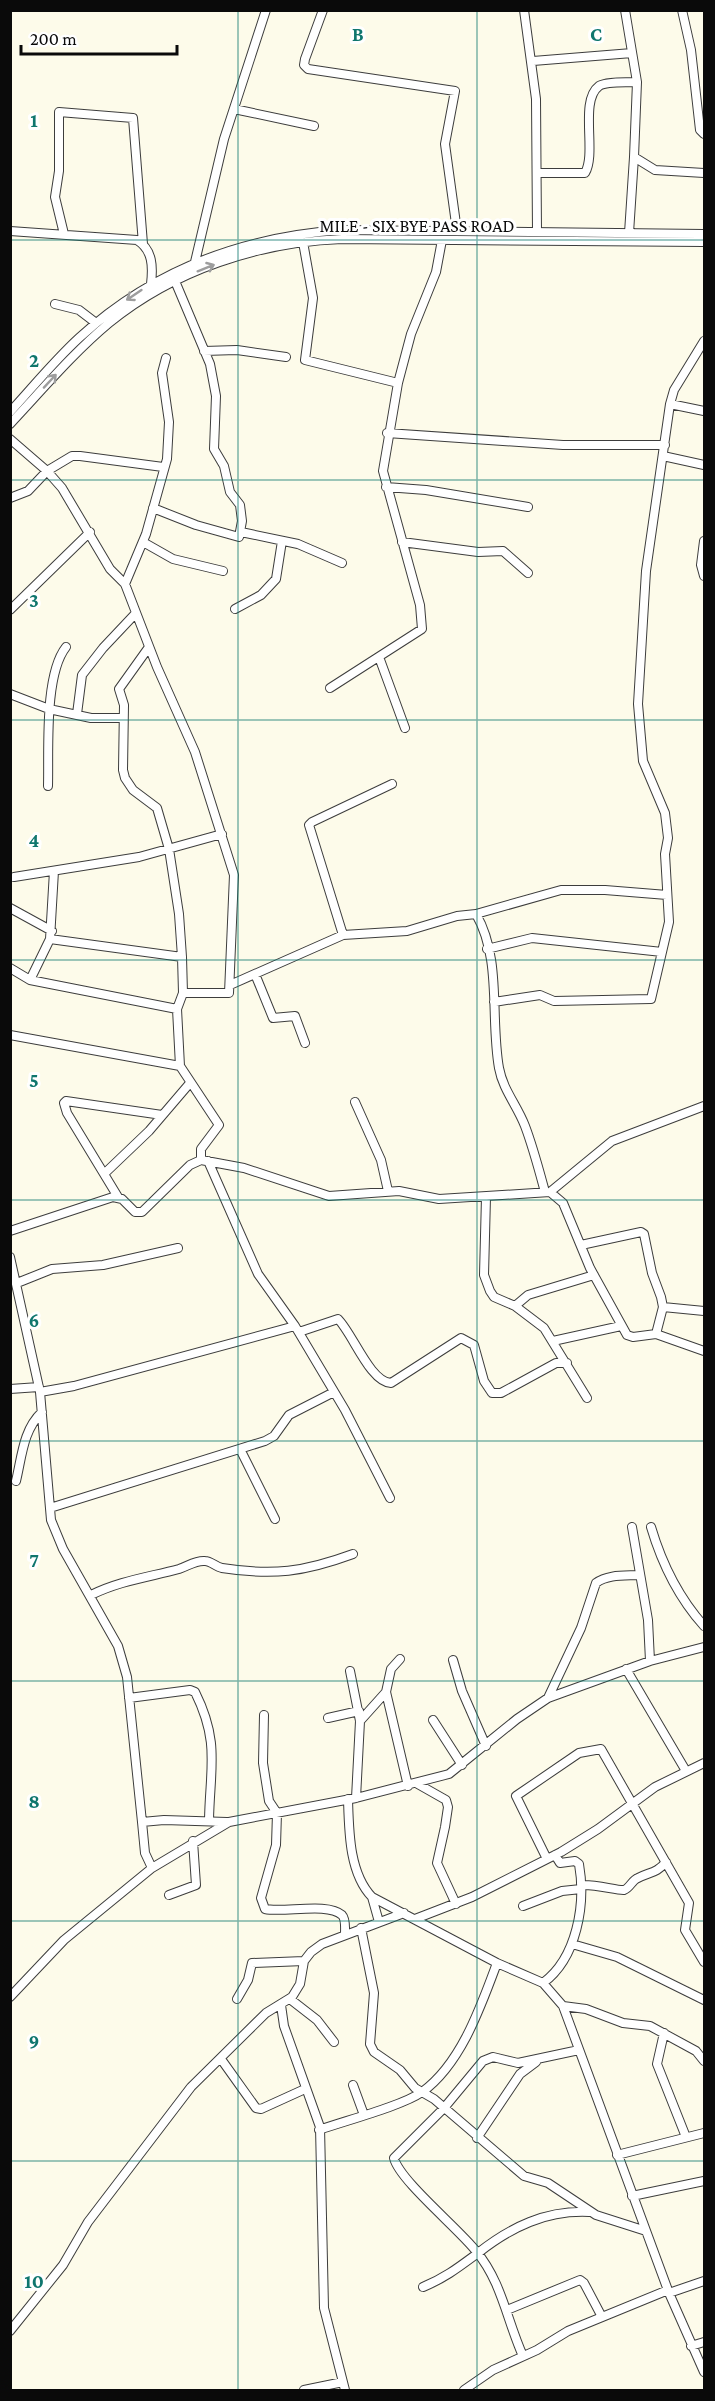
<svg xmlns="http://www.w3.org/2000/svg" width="715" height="2401" font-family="'Crimson Pro',serif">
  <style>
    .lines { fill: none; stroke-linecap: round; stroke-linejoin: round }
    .minor-casing { stroke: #3d3d3d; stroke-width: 10 }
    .minor { stroke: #fff; stroke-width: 8 }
    .oneway { stroke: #9d9d9d }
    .grid { fill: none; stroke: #0f766e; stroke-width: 1.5; stroke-opacity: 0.55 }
    .labels { text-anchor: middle; stroke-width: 6; stroke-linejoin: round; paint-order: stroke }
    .street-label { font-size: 18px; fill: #0a0a0a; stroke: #fff }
    .grid-label { font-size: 20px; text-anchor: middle; font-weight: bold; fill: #0f766e; stroke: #fff; stroke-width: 6; stroke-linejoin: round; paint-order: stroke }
  </style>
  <rect width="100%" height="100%" fill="#fdfbea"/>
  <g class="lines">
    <g class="minor-casing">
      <path id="minor" d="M323,10L305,59L304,65L308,69L455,91L445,144L457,231
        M524,10L536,99L537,232
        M625,10L637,82L634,157
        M682,10L691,50L700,130L704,134
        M533,61L632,53
        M234,109L314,126
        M537,173H585C597,153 579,101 599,86C607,81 627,83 637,82
        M10,231L137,240C153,250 153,267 151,284
        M629,233L634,157L655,170L704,173
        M64,234L55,197L59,171V112L133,118L143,244
        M303,242L313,298L305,360L398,383
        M195,262L224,139L266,10
        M55,304L79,310L96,323
        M204,351L237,350L286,357
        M670,404L704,411
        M10,412C33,387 54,361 79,338C153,270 243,237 341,230L704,234
        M10,424C42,390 73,353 109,323C174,270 259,242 342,239L704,242
        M387,433L563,445H665
        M10,439L47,471L72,456H80L163,467
        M663,456L704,465
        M386,487L426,490L528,507
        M10,498L28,491L47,471L62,488L110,569L125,584L157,667L195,752L234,875L229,993H183
        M153,508L196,525L239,537L242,521L240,505L230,492L224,466L214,449L216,396L210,364L175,281
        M241,532L298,544L342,563
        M704,541L701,565L704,576
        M143,542L173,559L223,571
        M402,542L478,552L503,551L528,573
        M125,584L146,534L167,459L169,422L162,373L166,358
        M235,609L261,595L276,579L282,541
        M10,610L90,532
        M149,647L119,689L124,705L123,770L125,778L133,790L157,808L169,849L179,914L182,957L183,993L177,1009L180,1066L219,1125L201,1149V1160
        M379,657L405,728
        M330,688L422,629L420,605L383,471L398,383L411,334L436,272L442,240
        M10,694L49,709L91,718H123
        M77,714L82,675L103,648L136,613
        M48,786C49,750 44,675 66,647
        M14,877L139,857L222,834
        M10,908L52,931
        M476,914L561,890H605L667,895
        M343,935L407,931L457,916L476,914C502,959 490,1018 499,1068C503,1090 517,1105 525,1126C533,1147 539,1170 545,1192
        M50,939L182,957
        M487,949L532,938L662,952
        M10,968L30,980L177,1009
        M255,974L273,1018L295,1016L305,1043
        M30,980L50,939L54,871
        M230,985L343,935L309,825L312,822L392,784
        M494,1002L540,995L554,1001L651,999L669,922L665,854L668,838L665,813L643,761L638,704L646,571L670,404L674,390L704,341
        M10,1035L180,1066
        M355,1102L381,1160L388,1191
        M208,1161L258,1274L295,1326L345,1410L390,1498
        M105,1173L149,1131L190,1083
        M550,1192L612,1141L704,1106
        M118,1197L67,1113L64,1103L66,1101L162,1115
        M486,1197L484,1275L490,1291L494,1297L515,1306L544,1328L587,1398
        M10,1231L113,1197L122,1199L135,1212H142L190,1165L201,1160L244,1168L329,1196L399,1191L439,1199L550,1192L563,1203L590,1268L627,1335L633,1337L656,1334L704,1351
        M581,1245L641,1232L644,1234L652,1273L661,1297L663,1307L656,1334
        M10,1257L40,1392L51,1520L63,1549L118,1646L127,1677L142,1822L164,1820L227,1822
        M17,1283L52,1269L103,1265L178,1248
        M515,1306L528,1295L594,1275
        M663,1307L704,1311
        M299,1332L338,1319C353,1334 370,1382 391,1383L461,1338L474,1345L484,1381L492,1393H501L556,1363H567
        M553,1341L621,1326
        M10,1389L39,1387
        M40,1392L74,1386L295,1326
        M241,1451L275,1519
        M16,1481C22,1456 23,1430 42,1412
        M50,1508L265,1441L274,1436L289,1415L334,1392
        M632,1527L648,1620L650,1661
        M651,1527C662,1564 678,1597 704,1626
        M91,1595C119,1581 149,1577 179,1569C188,1566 196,1560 205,1561C211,1561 216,1567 222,1568C273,1576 304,1572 353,1554
        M453,1660L462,1691L486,1746
        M626,1669L686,1771
        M350,1671L360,1721L356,1798
        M386,1692L408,1786
        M129,1698L190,1690L195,1692C220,1742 210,1768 209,1820
        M548,1698L581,1628L596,1583C608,1574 626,1576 640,1575
        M264,1715L263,1763L269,1801L277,1813L276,1845L261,1898L265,1909C284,1913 328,1902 342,1915C346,1919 345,1929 345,1934
        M328,1718L359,1711
        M433,1720L462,1765
        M360,1721L386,1692L391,1669L400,1659
        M416,1783L446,1800L448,1807L445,1827L437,1863L456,1904
        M348,1799C349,1831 349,1873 372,1897L497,1963L543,1983L563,2006L669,2293L704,2372
        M142,1822L145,1853L152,1868
        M547,1859L516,1796L579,1753L601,1749L689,1903L685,1930L704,1962
        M582,1885C595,1884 619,1891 624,1890C630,1888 632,1880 638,1878C650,1872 657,1873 666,1862
        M169,1895L196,1885L193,1841
        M372,1897L379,1922
        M523,1906L562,1891L581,1889
        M415,1919L472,1897L561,1852L598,1829L655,1787L704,1763
        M361,1928L374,1993L370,2044L374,2052L400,2070L415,2088L434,2099L524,2176L548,2183L596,2215L646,2231
        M572,1944L617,1957L704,2000
        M543,1983C577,1958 586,1904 579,1864L575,1861L560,1863L555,1855
        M10,1997L64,1940L152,1868L229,1822L356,1798L449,1774L517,1719L548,1698L650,1661L704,1647
        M237,1999L248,1980L252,1963L304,1961
        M290,1999L317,2020L334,2042
        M281,2005L284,2026L320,2127L324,2308L345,2390
        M563,2006L586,2009L623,2023L650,2026L696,2051L704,2061
        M664,2033L657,2064L686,2137
        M221,2059L256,2108L261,2109L305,2089
        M353,2085L364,2115
        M319,2130C344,2121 402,2106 422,2092C461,2064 481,2006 497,1963
        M477,2138L520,2074L536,2062
        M617,2155L704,2133
        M632,2196L704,2181
        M423,2287C445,2278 459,2267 478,2253C511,2227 546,2210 589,2212
        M669,2293L704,2281
        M507,2310L580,2280L584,2283L602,2317
        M10,2331L63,2265L88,2222L191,2087L266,2013L292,1997L300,1984L304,1961L311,1952L322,1944L404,1913
        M691,2346L704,2342
        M523,2356C507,2321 502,2282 476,2251C459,2229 399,2180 394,2158L444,2108L483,2061L493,2057L518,2063L579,2050
        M304,2390L343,2382
        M464,2390L493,2370L537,2350L568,2331L668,2290"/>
    </g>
    <use href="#minor" class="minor"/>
  </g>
  <defs><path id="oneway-shaft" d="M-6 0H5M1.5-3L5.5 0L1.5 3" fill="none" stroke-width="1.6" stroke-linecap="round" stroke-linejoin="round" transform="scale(1.5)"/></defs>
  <g class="oneway">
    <use href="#oneway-shaft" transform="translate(206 268) rotate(-22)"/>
    <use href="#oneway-shaft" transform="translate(134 295) rotate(146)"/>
    <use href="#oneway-shaft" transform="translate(50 381) rotate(-47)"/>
  </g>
  <path class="grid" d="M238,10V2390M477,10V2390M10,240H704M10,480H704M10,720H704M10,960H704M10,1200H704M10,1441H704M10,1681H704M10,1921H704M10,2161H704"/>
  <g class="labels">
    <g class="street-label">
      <text x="417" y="232">MILE - SIX BYE PASS ROAD</text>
    </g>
  </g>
  <g class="grid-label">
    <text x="358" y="41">B</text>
    <text x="596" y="41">C</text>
    <text x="34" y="127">1</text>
    <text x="34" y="367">2</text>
    <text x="34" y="607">3</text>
    <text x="34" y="847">4</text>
    <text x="34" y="1087">5</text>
    <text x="34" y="1327">6</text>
    <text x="34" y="1567">7</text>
    <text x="34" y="1808">8</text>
    <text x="34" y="2048">9</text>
    <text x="34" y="2288">10</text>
  </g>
  <rect width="715" height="2401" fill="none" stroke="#0a0a0a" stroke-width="24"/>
  <path d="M21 45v9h156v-9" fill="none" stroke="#0a0a0a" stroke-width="3"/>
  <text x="30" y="45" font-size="18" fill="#0a0a0a" stroke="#ffffff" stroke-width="4.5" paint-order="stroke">200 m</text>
</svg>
